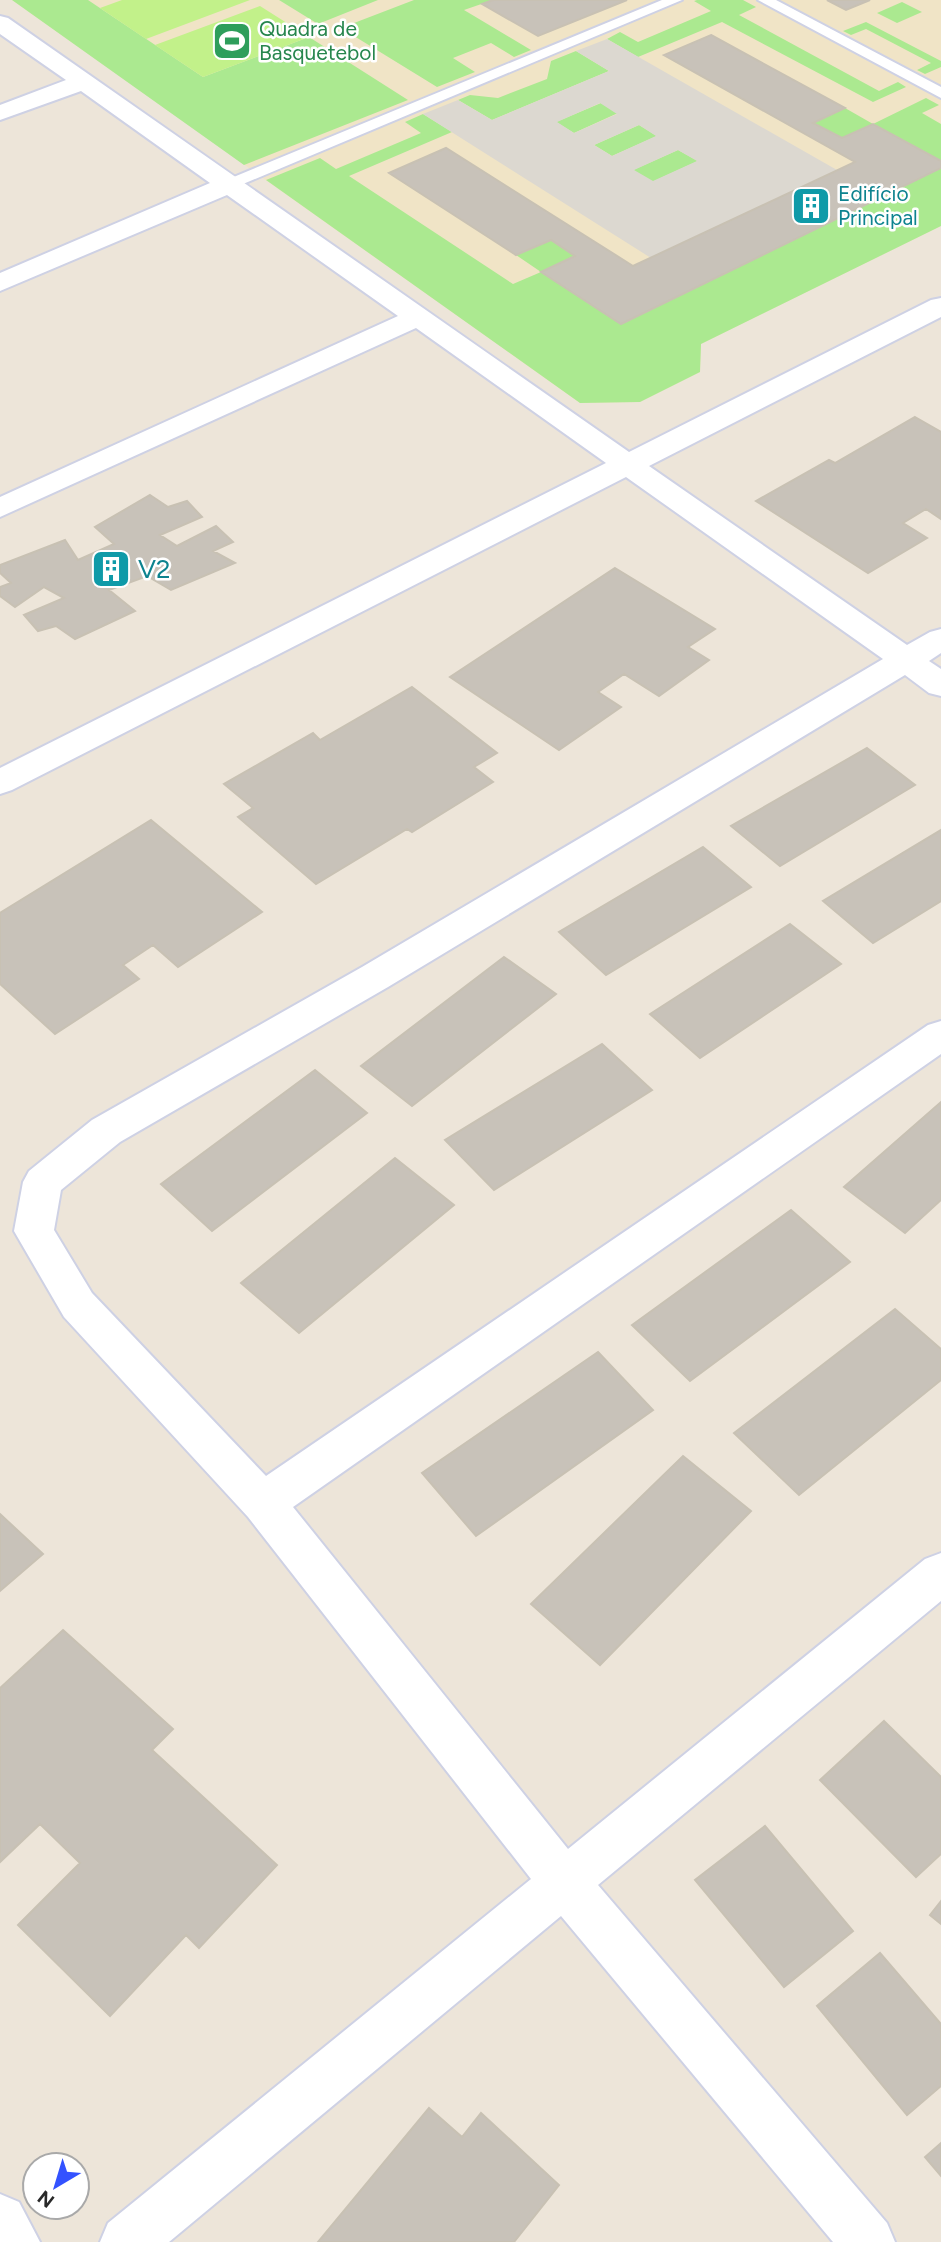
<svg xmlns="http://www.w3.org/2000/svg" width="941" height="2242" font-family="Figtree,sans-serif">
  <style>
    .education { fill: #f0e4c6 }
    .green { fill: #abe990 }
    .pitch { fill: #c2f18a }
    .plaza { fill: #dcd8d0; fill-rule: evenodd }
    .building { fill: #c8c2b9; stroke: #c8c1b3; stroke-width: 2 }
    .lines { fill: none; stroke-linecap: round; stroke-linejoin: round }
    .service-casing { stroke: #ced1e4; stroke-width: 4 }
    .minor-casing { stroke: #ced1e4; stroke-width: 4 }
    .service { fill: #fff; fill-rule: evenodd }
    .minor { fill: #fff; fill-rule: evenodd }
    .labels { text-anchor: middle; stroke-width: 5; stroke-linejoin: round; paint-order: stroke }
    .far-leisure-label { font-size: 21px; fill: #27864d; stroke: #fff; text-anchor: start }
    .far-culture-label { font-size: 21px; fill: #0d838f; stroke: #fff; text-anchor: start }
    .culture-label { font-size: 26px; fill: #0d838f; stroke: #fff; text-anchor: start }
  </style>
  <rect width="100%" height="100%" fill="#ede5d9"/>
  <path class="education" d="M12,0H941V226L701,344L700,372L640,402L580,403Z"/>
  <path class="green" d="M12,0H88L203,77L309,37L408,100L244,165Z
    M279,0H378L318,24Z
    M414,0H493L464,10L531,50L514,57L491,43L453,58L475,72L437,87L341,28Z
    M697,0H743L756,7L739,15L879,91L898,82L906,87L873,102L722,22L638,57L607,39L620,32L638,42L711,11L694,1Z
    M902,2L922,12L897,23L877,13Z
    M866,22L941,61V67L925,74L917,70L931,63L866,29L851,35L843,31Z
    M576,51L609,71L492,120L458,100L470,95L498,98L547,79L551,61Z
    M926,98L939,105L922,113L941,124V161L873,124L842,138L813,123L845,108L873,124Z
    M601,103L618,113L574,133L556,122Z
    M423,114L452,132L349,176L513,284L541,272L516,255L551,240L575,256L621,324L941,168V226L701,344L700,372L640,402L580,403L266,180L320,158L336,169L421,133L405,122Z
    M639,125L657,136L612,156L594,145Z
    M678,150L698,161L652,182L633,170Z"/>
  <path class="pitch" d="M122,0H250L146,39L100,8Z
    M260,6L309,37L203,77L155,45Z"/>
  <path class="plaza" d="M607,39L837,170L651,258L423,114L458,100L492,120L609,71L576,51ZM600,103L617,114L574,133L557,122ZM639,125L656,136L612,156L594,145ZM678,150L697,161L653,181L634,170Z"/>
  <path class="building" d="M493,0H627L538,36L482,4Z
    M827,0H870L846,10Z
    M711,35L845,108L813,123L842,138L873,124L941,161V168L621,324L541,272L575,256L551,240L516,255L389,173L446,148L633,266L855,162L664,55Z
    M915,417L941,432V519L926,509L903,523L927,538L868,573L756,501L829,460L835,463Z
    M150,495L168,507L187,501L202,517L160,535L177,546L216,526L233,542L213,551L235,563L171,590L147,576L109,590L135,611L75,639L56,626L38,631L24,615L64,598L44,587L15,607L0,596V587L11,583L0,573V565L65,540L78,560L114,544L95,527Z
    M615,568L715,629L688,647L709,660L659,696L624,674L598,692L621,707L559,750L450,677Z
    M412,687L497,753L474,767L493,782L412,832L407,829L316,884L238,817L253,808L224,784L313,733L320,740Z
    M867,748L915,785L780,866L731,826Z
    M151,820L262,912L178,967L153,945L123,965L139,979L55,1034L0,984V913Z
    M941,830V901L873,943L823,901Z
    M703,847L751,887L606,975L559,932Z
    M790,924L841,964L700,1058L650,1014Z
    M504,957L556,994L412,1106L361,1066Z
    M602,1044L652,1090L494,1190L445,1140Z
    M315,1070L367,1113L212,1231L161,1184Z
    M941,1102V1200L905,1233L844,1187Z
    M395,1158L454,1205L299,1333L241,1283Z
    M791,1210L850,1262L690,1381L632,1325Z
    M895,1309L941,1349V1380L799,1495L734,1433Z
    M598,1352L653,1410L476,1536L422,1473Z
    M683,1456L751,1511L600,1665L531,1604Z
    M0,1514L43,1554L0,1591Z
    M63,1630L173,1729L152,1750L277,1865L199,1948L186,1935L110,2016L18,1925L80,1863L40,1824L0,1862V1688Z
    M884,1721L941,1777V1854L916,1877L820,1780Z
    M765,1826L853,1931L784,1987L695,1880Z
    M941,1901V1924L930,1915Z
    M880,1953L941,2024V2086L907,2115L817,2006Z
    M429,2108L462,2137L481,2113L559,2185L514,2242H318Z
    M941,2143V2176L925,2157Z"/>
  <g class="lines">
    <g class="service-casing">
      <path id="service" d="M662,0H682L236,187H224L222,184L224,181Z
        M758,0H776L941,87V98Z"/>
    </g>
    <g class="minor-casing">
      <path id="minor" d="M0,16L8,18L629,452L931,300L941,298V317L649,466L907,645L930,632L941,629V653L929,661L941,669V696L929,693L905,675L388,987L120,1142L61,1190L54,1230L92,1293L266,1476L928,1025L941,1021V1054L293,1507L568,1849L925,1559L941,1553V1601L598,1885L887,2223L895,2242H833L561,1916L169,2242H100L108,2223L531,1879L248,1517L64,1317L14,1231L23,1182L29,1171L92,1120L362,967L883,659L626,477L12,790L0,794V768L606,463L416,328L0,517V497L398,316L227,195L0,291V273L210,183L81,91L0,120V105L66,80L0,34Z
        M0,2194L19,2202L40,2242H0Z"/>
    </g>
    <use href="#service" class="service"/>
    <use href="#minor" class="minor"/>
  </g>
  <defs>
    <g id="stadium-square" transform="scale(2.0125)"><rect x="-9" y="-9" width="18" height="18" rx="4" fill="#2e9e5b" stroke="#fff"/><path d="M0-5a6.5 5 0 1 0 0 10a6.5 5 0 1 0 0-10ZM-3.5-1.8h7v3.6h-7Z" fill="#fff"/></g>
    <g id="building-square" transform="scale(2.0125)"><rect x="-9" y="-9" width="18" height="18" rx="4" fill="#0f9aa8" stroke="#fff"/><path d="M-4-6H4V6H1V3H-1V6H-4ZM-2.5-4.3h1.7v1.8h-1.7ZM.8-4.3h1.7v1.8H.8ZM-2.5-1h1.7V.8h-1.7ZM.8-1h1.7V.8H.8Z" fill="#fff"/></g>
  </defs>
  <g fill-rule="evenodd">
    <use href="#stadium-square" x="232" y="41"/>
    <use href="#building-square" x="811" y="206"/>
    <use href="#building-square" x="111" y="569"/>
  </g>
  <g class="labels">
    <g class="far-leisure-label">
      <text x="259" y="36">Quadra de<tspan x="259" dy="24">Basquetebol</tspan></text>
    </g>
    <g class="far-culture-label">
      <text x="838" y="201">Edifício<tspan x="838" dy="24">Principal</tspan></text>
    </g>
    <g class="culture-label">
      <text x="138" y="578">V2</text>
    </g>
  </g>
  <g transform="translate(56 2186) rotate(218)"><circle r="33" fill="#ffffff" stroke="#a9a9a9" stroke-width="2"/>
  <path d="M0-5L12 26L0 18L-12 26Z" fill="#3352ff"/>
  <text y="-10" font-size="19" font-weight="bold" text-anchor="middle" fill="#292929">N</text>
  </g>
</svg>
